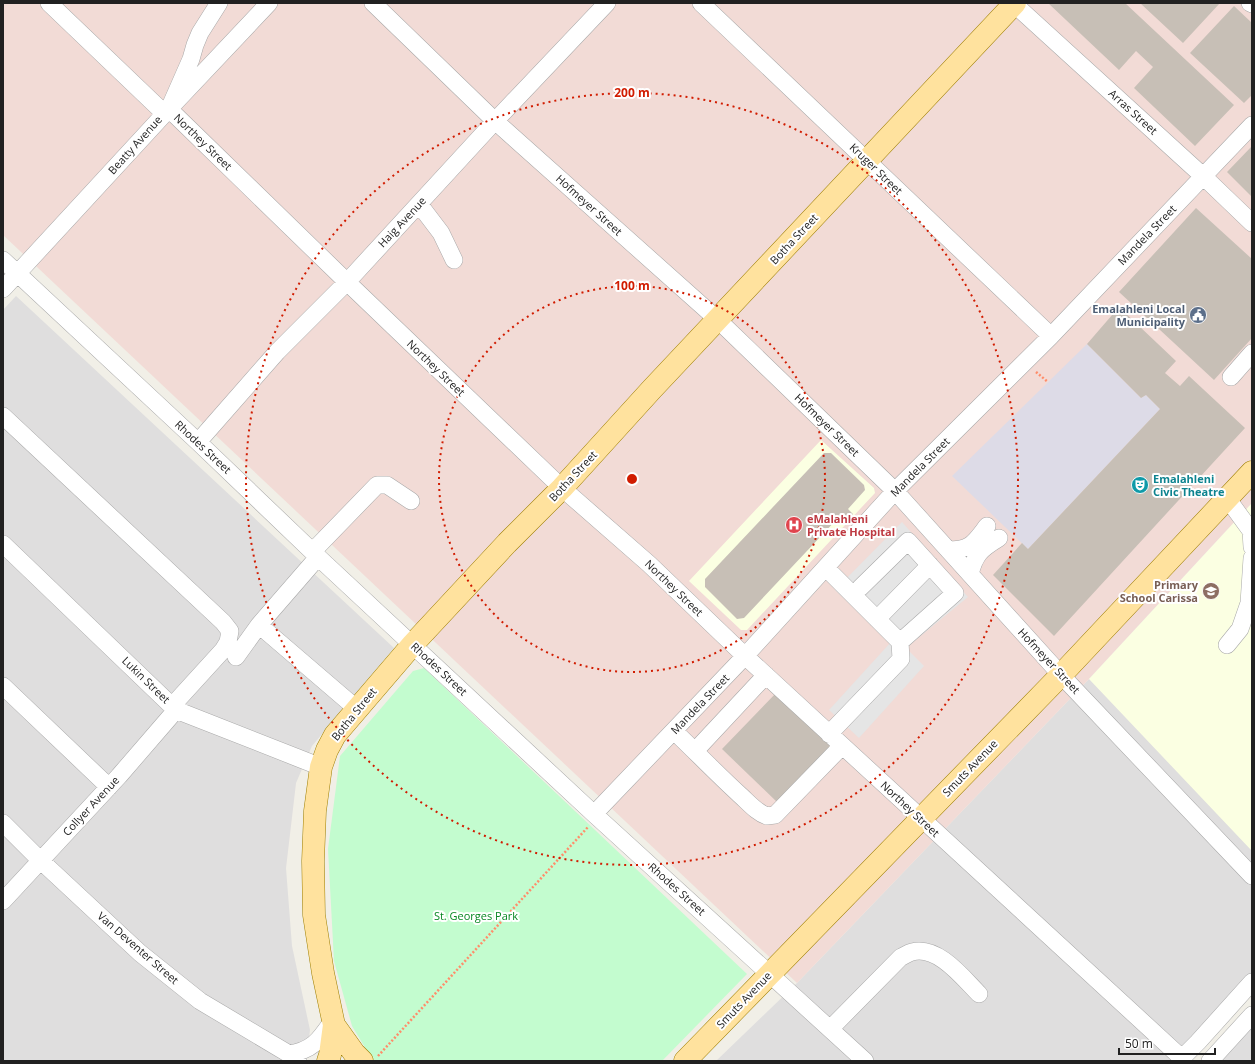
<svg xmlns="http://www.w3.org/2000/svg" width="1255" height="1064" font-family="'Open Sans',sans-serif">
  <style>
    .residential { fill: #dfdede }
    .commercial { fill: #f2dbd6 }
    .education { fill: #fbffe2 }
    .park { fill: #c3fccf }
    .parking { fill: #e5e5e5 }
    .plaza { fill: #dddbe7 }
    .building { fill: #c7bfb6 }
    .lines { fill: none; stroke-linecap: round; stroke-linejoin: round }
    .minor-casing { stroke: #a8a8a8; stroke-width: 18 }
    .major-casing { stroke: #9d7e00; stroke-width: 23 }
    .path { stroke: #ff8d6a; stroke-width: 2.5; stroke-dasharray: 2 2; stroke-linecap: butt }
    .minor { stroke: #fff; stroke-width: 17 }
    .major { stroke: #ffe29e; stroke-width: 22 }
    .ring { fill: none; stroke: #d11c00; stroke-width: 2; stroke-dasharray: 2 4 }
    .labels { text-anchor: middle; stroke-width: 4; stroke-linejoin: round; paint-order: stroke }
    .street-label { font-size: 11px; fill: #212121; stroke: #fff }
    .service-label { font-size: 11px; font-weight: bold; fill: #4e5e75; stroke: #fff; text-anchor: end }
    .culture-label { font-size: 11px; font-weight: bold; fill: #0d838f; stroke: #fff; text-anchor: start }
    .health-label { font-size: 11px; font-weight: bold; fill: #be3a42; stroke: #fff; text-anchor: start }
    .education-label { font-size: 11px; font-weight: bold; fill: #785e54; stroke: #fff; text-anchor: end }
    .park-label { font-size: 11px; fill: #078722; stroke: #fff }
    .centre { fill: #d11c00; stroke: #fff; stroke-width: 2 }
    .ring-label { font-size: 12px; text-anchor: middle; font-weight: bold; fill: #d11c00; stroke: #fff; stroke-width: 4; stroke-linejoin: round; paint-order: stroke }
  </style>
  <rect width="100%" height="100%" fill="#f1efe7"/>
  <path class="residential" d="M16,296L394,648L312,746L296,783L286,868L292,946L310,1030L306,1061H3V310Z
    M1252,503V973L1169,1061H716L797,983L1089,679Z
    M1252,1026V1061H1219Z"/>
  <path class="commercial" d="M3,3H1252V503L1089,679L797,983L3,235Z"/>
  <path class="education" d="M821,440L874,488L875,493L747,630H741L689,581Z
    M1252,503V851L1089,679Z"/>
  <path class="park" d="M424,668L747,974L662,1061H376L372,1059L352,1026L334,961L328,849L340,756L413,671Z"/>
  <path class="parking" d="M902,522L968,597L906,648L924,666L859,738L829,710L891,642L835,590Z"/>
  <path class="plaza" d="M1087,344L1141,398L1146,395L1160,409L1028,549L952,476Z"/>
  <path class="building" d="M1048,3H1125L1234,105L1195,146L1134,88L1153,67L1136,51L1119,70Z
    M1140,3H1220L1183,43Z
    M1234,6L1252,23V95L1244,103L1190,53Z
    M1252,146V197L1227,172Z
    M1196,208L1252,259V338L1214,380L1119,292Z
    M1119,307L1176,361L1165,373L1180,386L1189,376L1245,428L1054,636L993,575L1022,543L1028,549L1160,409L1146,395L1141,398L1087,344Z
    M824,453H831L864,485L865,490L848,509L853,514L844,523L838,518L744,618L737,619L705,587V579Z
    M778,691L835,747L779,804L722,749Z"/>
  <g class="lines">
    <g class="minor-casing">
      <path id="minor" d="M49,3L164,113
        M219,3L200,33L195,45L191,59L169,109L347,282L562,488L649,564L745,656L1185,1061
        M373,3L495,121L718,320L895,491L1061,675L1252,876
        M701,3L1051,336
        M1013,3L1204,177L1252,223
        M1250,3L1252,4
        M419,204L441,233L454,260
        M3,260L198,442L318,557L594,814L865,1061
        M3,289L169,109L269,3
        M1231,377L1252,353
        M3,416L223,622L230,631L228,642L223,650L172,706
        M198,442L277,352L347,282L495,121L607,3
        M1227,498L1251,531L1252,547
        M3,544L176,710L321,767
        M948,550C971,550 974,543 987,526
        M313,551L377,485H387L411,501
        M826,568L900,642
        M970,574C975,554 981,549 999,538
        M877,619L930,565
        M259,625L357,709
        M1227,645L1240,629L1249,603L1252,558
        M236,657L259,625L318,557
        M3,686L109,787
        M674,731C696,752 717,774 740,795C748,802 757,813 767,816L775,815L842,746
        M829,734L901,659L900,642L955,593L908,541L860,588
        M695,751L766,675
        M594,814L745,656L895,491L1051,336L1252,125
        M3,823L40,860L140,953L200,1001L294,1057L298,1061
        M3,901L119,776L176,710
        M830,1029L901,957C904,956 908,953 912,952C938,945 963,978 979,994
        M288,1054C313,1051 320,1039 333,1020
        M1179,1061L1198,1042L1252,982
        M1210,1061L1252,1015"/>
    </g>
    <g class="major-casing">
      <path id="major" d="M334,1025L354,1053L362,1061
        M328,1061L330,1055L334,1025L323,973L314,915L313,861L315,811L321,767L327,750L335,735L413,644L507,543L562,488L652,389L1015,3
        M685,1061L1061,675L1252,472"/>
    </g>
    <path class="path" d="M1036,372L1048,382
      M378,1056L588,827"/>
    <use href="#minor" class="minor"/>
    <use href="#major" class="major"/>
  </g>
  <g class="ring">
    <circle cx="632" cy="479" r="193"/>
    <circle cx="632" cy="479" r="386"/>
  </g>
  <defs>
    <g id="civic-disc" transform="scale(0.9)"><circle r="9.5" fill="#5c6f8a" stroke="#fff"/><path d="M-.6-6.5H3V-4.5H.6V-3L4-1V1h2V6H-6V1h2V-1L-.6-3ZM-1.2 2.5V6h2.4V2.5Z" fill="#fff"/></g>
    <g id="theatre-disc" transform="scale(0.9)"><circle r="9.5" fill="#0f9aa8" stroke="#fff"/><path d="M-5-5.5Q0-4 5-5.5V0Q5 5 0 6Q-5 5-5 0ZM-3.3-2.5H-1v1.5H-3.3ZM1-2.5H3.3v1.5H1ZM-2.8 1Q0 5.5 2.8 1Z" fill="#fff"/></g>
    <g id="hospital-disc" transform="scale(0.9)"><circle r="9.5" fill="#e0444e" stroke="#fff"/><path d="M-5-5h3v3.5h4V-5h3V5h-3V1.5h-4V5h-3Z" fill="#fff"/></g>
    <g id="school-disc" transform="scale(0.9)"><circle r="9.5" fill="#8d6e63" stroke="#fff"/><path d="M0-5L7-2L0 1L-7-2ZM-4 1L0 2.5L4 1V4Q0 6-4 4Z" fill="#fff"/></g>
  </defs>
  <g fill-rule="evenodd">
    <use href="#civic-disc" x="1198" y="315"/>
    <use href="#theatre-disc" x="1140" y="485"/>
    <use href="#hospital-disc" x="794" y="525"/>
    <use href="#school-disc" x="1211" y="591"/>
  </g>
  <g class="labels">
    <g class="street-label">
      <text transform="translate(1133 112) rotate(42)" y="4">Arras Street</text>
      <text transform="translate(203 142) rotate(44)" y="4">Northey Street</text>
      <text transform="translate(135 145) rotate(-48)" y="4">Beatty Avenue</text>
      <text transform="translate(876 169) rotate(44)" y="4">Kruger Street</text>
      <text transform="translate(589 205) rotate(42)" y="4">Hofmeyer Street</text>
      <text transform="translate(402 222) rotate(-47)" y="4">Haig Avenue</text>
      <text transform="translate(1147 235) rotate(-46)" y="4">Mandela Street</text>
      <text transform="translate(794 239) rotate(-47)" y="4">Botha Street</text>
      <text transform="translate(436 368) rotate(44)" y="4">Northey Street</text>
      <text transform="translate(827 425) rotate(44)" y="4">Hofmeyer Street</text>
      <text transform="translate(203 447) rotate(43)" y="4">Rhodes Street</text>
      <text transform="translate(920 467) rotate(-45)" y="4">Mandela Street</text>
      <text transform="translate(573 476) rotate(-47)" y="4">Botha Street</text>
      <text transform="translate(674 588) rotate(44)" y="4">Northey Street</text>
      <text transform="translate(1049 661) rotate(47)" y="4">Hofmeyer Street</text>
      <text transform="translate(439 669) rotate(43)" y="4">Rhodes Street</text>
      <text transform="translate(146 680) rotate(44)" y="4">Lukin Street</text>
      <text transform="translate(700 704) rotate(-46)" y="4">Mandela Street</text>
      <text transform="translate(354 714) rotate(-51)" y="4">Botha Street</text>
      <text transform="translate(970 768) rotate(-46)" y="4">Smuts Avenue</text>
      <text transform="translate(91 806) rotate(-47)" y="4">Collyer Avenue</text>
      <text transform="translate(910 809) rotate(43)" y="4">Northey Street</text>
      <text transform="translate(677 889) rotate(42)" y="4">Rhodes Street</text>
      <text transform="translate(138 948) rotate(41)" y="4">Van Deventer Street</text>
      <text transform="translate(744 1000) rotate(-46)" y="4">Smuts Avenue</text>
    </g>
    <g class="service-label">
      <text x="1185" y="313">Emalahleni Local<tspan x="1185" dy="13">Municipality</tspan></text>
    </g>
    <g class="culture-label">
      <text x="1153" y="483">Emalahleni<tspan x="1153" dy="13">Civic Theatre</tspan></text>
    </g>
    <g class="health-label">
      <text x="807" y="523">eMalahleni<tspan x="807" dy="13">Private Hospital</tspan></text>
    </g>
    <g class="education-label">
      <text x="1198" y="589">Primary<tspan x="1198" dy="13">School Carissa</tspan></text>
    </g>
    <g class="park-label">
      <text x="476" y="920">St. Georges Park</text>
    </g>
  </g>
  <circle cx="632" cy="479" r="6" class="centre"/>
  <g class="ring-label">
    <text x="632" y="97">200 m</text>
    <text x="632" y="290">100 m</text>
  </g>
  <rect width="1255" height="1064" fill="none" stroke="#212121" stroke-width="8"/>
  <path d="M1119 1048v6h96v-6" fill="none" stroke="#212121" stroke-width="2"/>
  <text x="1125" y="1048" font-size="12" fill="#212121" stroke="#ffffff" stroke-width="3" paint-order="stroke">50 m</text>
</svg>
